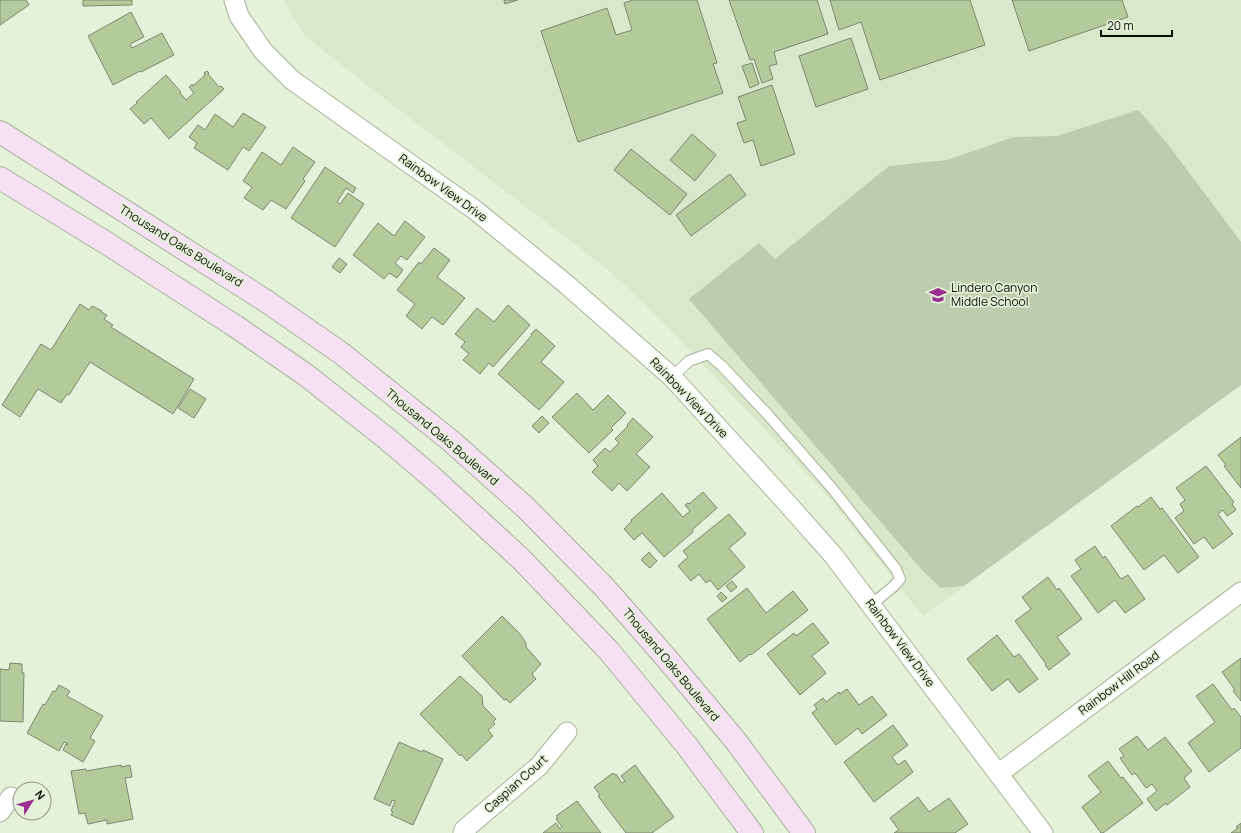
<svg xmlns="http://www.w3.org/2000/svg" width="1241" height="833" font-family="Manrope,sans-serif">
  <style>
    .built { fill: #d8e8c8 }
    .green { fill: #bdcbae }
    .building { fill: #b4ca9a; stroke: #7c8770 }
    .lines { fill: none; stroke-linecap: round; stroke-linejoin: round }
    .lane-casing { stroke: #a7b39b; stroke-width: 12 }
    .street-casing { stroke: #a7b39b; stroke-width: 21 }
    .secondary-casing { stroke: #a7b39b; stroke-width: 24 }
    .lane { stroke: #fff; stroke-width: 10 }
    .street { stroke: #fff; stroke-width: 19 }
    .secondary { stroke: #f5e1f2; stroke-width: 22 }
    .labels { text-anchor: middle; stroke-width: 3.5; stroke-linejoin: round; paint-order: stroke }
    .street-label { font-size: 12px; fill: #090d06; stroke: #e5f1d8 }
    .poi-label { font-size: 12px; fill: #090d06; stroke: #e5f1d8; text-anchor: start }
  </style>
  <rect width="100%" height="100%" fill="#e5f1d8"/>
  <path class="built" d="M283,0H1241V385L923,616L824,492L663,322L607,269L367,85L305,36Z"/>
  <path class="green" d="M1138,110L1167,143L1241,242V385L964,586L941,588L922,570L689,299L759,243L775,259L889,166L947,160L1014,137L1057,136Z"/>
  <path class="building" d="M0,0H26L29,5L0,25Z
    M83,0H132V5L83,6Z
    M504,0H518L505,4Z
    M633,0H697L717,63L713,64L723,93L578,142L541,31L607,8L616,35L632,30L624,3Z
    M729,0H817L828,34L774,52L777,64L769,66L773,79L762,83L754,59L750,60Z
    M830,0H970L985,45L880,80L861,22L839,30Z
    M1012,0H1122L1128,17L1029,51Z
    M131,12L144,37L130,44L132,48L162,33L174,55L141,72L140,71L113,85L88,36Z
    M851,38L868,89L816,107L799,56Z
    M752,63L759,84L750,88L742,66Z
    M207,71L209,73L208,74L219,87L221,86L224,89L169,139L151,118L144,124L130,109L137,103L136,102L166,75L181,92L180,93L186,100L194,93L189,87L192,84L193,86L205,75L204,73Z
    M772,85L795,154L761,166L753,140L744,143L737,123L746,120L738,97Z
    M243,113L266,127L249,151L243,147L228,170L194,148L197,143L189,137L198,125L205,130L215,114L233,127Z
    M692,134L716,155L695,181L670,160Z
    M293,147L315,162L303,179L305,181L286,209L271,200L263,210L244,198L252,187L243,181L262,152L281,165Z
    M631,149L687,194L670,215L614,170Z
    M325,167L356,188L353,193L346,188L337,202L340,204L348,193L364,204L335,247L291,218Z
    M730,174L746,195L691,236L676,215Z
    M405,221L425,237L407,260L401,256L395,263L403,270L397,278L389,273L384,279L353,255L378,223L394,236Z
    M434,248L450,260L437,277L465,298L443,325L432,317L422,329L406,316L415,304L397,290L419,262L421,264Z
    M339,258L347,264L340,273L332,267Z
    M80,304L89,310L92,306L102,311L101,312L107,315L104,319L113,325L111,327L194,379L173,414L90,362L69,395L67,394L61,403L38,389L20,417L2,405L41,344L51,350Z
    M508,305L530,325L493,367L489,363L480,374L463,360L469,354L461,347L465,342L455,334L477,308L494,322Z
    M536,329L555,346L541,362L564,382L539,410L498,374L532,335L531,334Z
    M190,389L206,399L194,418L178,408Z
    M577,393L593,410L608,395L626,413L611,428L613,430L589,453L552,417Z
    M542,416L549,423L539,433L532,426Z
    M633,418L653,437L636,454L650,467L627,491L619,483L612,491L592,472L598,466L593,460L605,448L610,452L619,443L615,439L628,426L627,425Z
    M1241,437V488L1224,466L1226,465L1218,455Z
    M1206,466L1234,502L1232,504L1236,510L1227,516L1223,510L1218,514L1233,534L1213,549L1204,537L1194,544L1175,518L1184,511L1180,504L1185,500L1176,488Z
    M703,492L717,508L692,530L693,532L664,557L642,533L634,540L624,529L632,521L631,520L662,493L683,517L690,511L685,505L688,503L689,504Z
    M1151,497L1160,509L1162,508L1199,557L1178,573L1164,555L1144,570L1111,526L1137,506L1138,507Z
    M729,514L746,534L729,548L745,567L718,590L710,580L706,583L699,574L691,581L678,566L688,557L683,551Z
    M1095,546L1103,558L1105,556L1121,579L1128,575L1145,599L1125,613L1115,600L1098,613L1071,576L1081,569L1075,560Z
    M649,552L657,561L650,568L641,560Z
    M1048,577L1057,590L1059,588L1082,619L1057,637L1070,654L1049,670L1045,665L1046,664L1015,621L1031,609L1022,597Z
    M732,581L737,587L731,592L726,586Z
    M747,588L766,613L793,591L808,610L751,655L750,654L740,662L707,619Z
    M721,592L727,598L722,602L717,596Z
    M502,616L520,634L526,643V647L541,664L532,674L536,679L510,703L506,699L504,700L462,656Z
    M813,623L829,643L812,656L826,673L800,695L767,654L794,633L796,636Z
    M997,635L1014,657L1019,654L1038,679L1019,693L1008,679L992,691L967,659Z
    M1241,658V701L1233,691L1235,690L1222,672Z
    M10,663L22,664V673H24L23,722L0,721V669L9,670Z
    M460,676L482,696L483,706L496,719L493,722L495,724L488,730L493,736L467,761L461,754L460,756L420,714Z
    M1213,684L1232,710L1234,708L1241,717V748L1209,772L1188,743L1215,722L1196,696Z
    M59,685L70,691L67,696L103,716L90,738L95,741L83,762L63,750L66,744L67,745L68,744L64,742L59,751L27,733L43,704L45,705L53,691L55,692Z
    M847,689L859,705L872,696L887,715L862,734L858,728L836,745L812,713L817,709L814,705L823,698L826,702L839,692L840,694Z
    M893,725L908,745L892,757L898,765L905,760L913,772L874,802L844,762Z
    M1137,736L1148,750L1165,737L1192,771L1184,778L1190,787L1167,805L1166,803L1156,811L1147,799L1157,791L1152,784L1146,788L1135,773L1132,775L1120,758L1124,756L1119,749Z
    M399,742L422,752L423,750L443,759L413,825L391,815L393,812L391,811L395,801L392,800L390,806L374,799Z
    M1108,761L1121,778L1123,777L1143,803L1103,833H1101L1082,807L1101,792L1088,776Z
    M121,765V767L130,765L132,777L125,778L133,819L107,824V820L88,824L85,813L79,814L71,771L86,769V771Z
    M635,765L674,817L653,832V833H626L598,796L600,795L594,787L613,773L615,775L616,774L622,783L625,781L621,776Z
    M918,797L929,812L949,798L968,824L955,833H894L899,830L890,818Z
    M577,801L601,833H543L556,823L560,829L562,827L556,819L558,818L556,816Z
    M1241,823V833H1231L1238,828L1236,827Z"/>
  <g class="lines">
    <g class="lane-casing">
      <path id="lane" d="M672,377L689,361L708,354L722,366L769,416L831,487L896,569L900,579L894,586L871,605"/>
    </g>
    <g class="street-casing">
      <path id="street" d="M234,0L239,16L263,51L292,80L475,210L566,284L672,377L786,502L833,555L1043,833
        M998,774L1241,592
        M0,812L11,797
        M463,833L464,830L539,766L567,732"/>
    </g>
    <g class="secondary-casing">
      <path id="secondary" d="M0,132L266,301L341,353L451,441L526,508L605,588L668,660L735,740L804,833
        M0,178L108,244L235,326L306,375L386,438L433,478L521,559L609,651L687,746L752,833"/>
    </g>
    <use href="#lane" class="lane"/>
    <use href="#street" class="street"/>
    <use href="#secondary" class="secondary"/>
  </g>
  <defs>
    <g id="school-bare" transform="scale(1.38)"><path d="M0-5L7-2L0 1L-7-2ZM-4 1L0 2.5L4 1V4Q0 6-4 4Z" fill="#982d90" stroke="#e5f1d8" stroke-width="2.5" paint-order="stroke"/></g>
  </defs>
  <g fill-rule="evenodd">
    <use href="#school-bare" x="938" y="295"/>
  </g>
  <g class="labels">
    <g class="street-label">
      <text transform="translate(443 188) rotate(36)" y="4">Rainbow View Drive</text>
      <text transform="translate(181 246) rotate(32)" y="4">Thousand Oaks Boulevard</text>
      <text transform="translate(689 398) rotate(46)" y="4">Rainbow View Drive</text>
      <text transform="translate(442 437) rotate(40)" y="4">Thousand Oaks Boulevard</text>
      <text transform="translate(900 643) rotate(53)" y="4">Rainbow View Drive</text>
      <text transform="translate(671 665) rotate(50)" y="4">Thousand Oaks Boulevard</text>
      <text transform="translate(1119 683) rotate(-37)" y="4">Rainbow Hill Road</text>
      <text transform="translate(516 784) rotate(-42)" y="4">Caspian Court</text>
    </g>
    <g class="poi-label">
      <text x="951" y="292">Lindero Canyon<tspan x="951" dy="14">Middle School</tspan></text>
    </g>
  </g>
  <g transform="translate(32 801) rotate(53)"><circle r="19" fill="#e5f1d8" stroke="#8d9684"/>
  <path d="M0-3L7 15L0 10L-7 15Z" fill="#982d90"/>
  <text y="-6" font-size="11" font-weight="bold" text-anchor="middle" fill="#090d06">N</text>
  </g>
  <path d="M1101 30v6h71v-6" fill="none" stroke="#090d06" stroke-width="2"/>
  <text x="1107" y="30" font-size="12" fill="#090d06" stroke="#e5f1d8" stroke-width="3" paint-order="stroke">20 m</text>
</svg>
